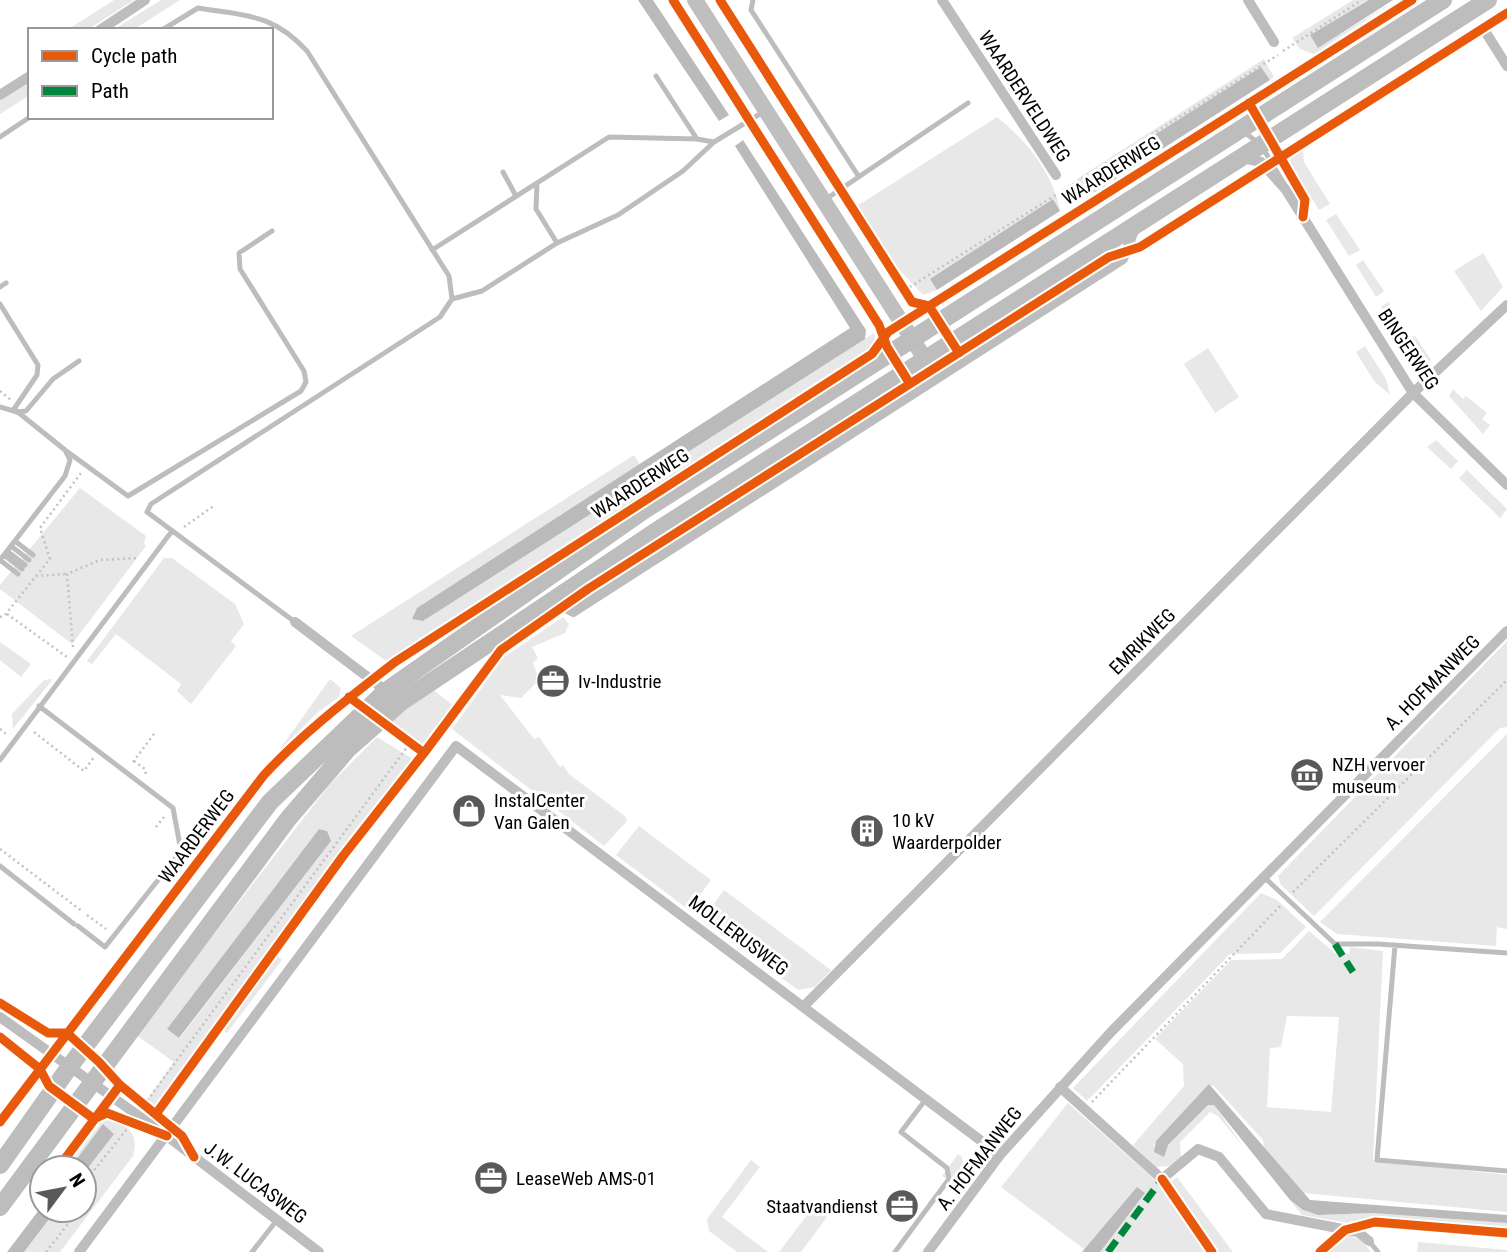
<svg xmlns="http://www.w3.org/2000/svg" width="1507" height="1252" font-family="'Roboto Condensed',sans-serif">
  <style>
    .green { fill: #e8e8e8; fill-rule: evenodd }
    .water { fill: #bababa }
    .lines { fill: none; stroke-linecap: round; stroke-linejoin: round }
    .path { stroke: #c2c2c2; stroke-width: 2.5; stroke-dasharray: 2 3.5; stroke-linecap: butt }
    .lane { stroke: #bdbdbd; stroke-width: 5 }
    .street { stroke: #bdbdbd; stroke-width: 10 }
    .secondary { stroke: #bfbfbf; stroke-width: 16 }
    .primary { stroke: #bdbdbd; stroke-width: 18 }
    .quiet { stroke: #00873e; stroke-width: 7; stroke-dasharray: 14 7; stroke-linecap: butt }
    .cycleway-casing { stroke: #fff; stroke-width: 13 }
    .cycleway { stroke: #e8590c; stroke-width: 9 }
    .labels { text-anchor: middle; stroke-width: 6; stroke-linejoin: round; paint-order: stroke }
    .street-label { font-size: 19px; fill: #000; stroke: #fff }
    .poi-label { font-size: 19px; fill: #000; stroke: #fff; text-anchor: start }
  </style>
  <rect width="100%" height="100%" fill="#fff"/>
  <path class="green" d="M114,0H134L87,30H67Z
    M161,0H180L133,30H113Z
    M1353,0H1369L1310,35L1318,47L1397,0L1314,54L1300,49L1292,38Z
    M1264,59L1274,77L1270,80L1261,67L1088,179L1095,192L1089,196L1077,179Z
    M30,82V95L0,114V101Z
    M997,117C1026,140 1054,174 1060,211L1053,199L931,279L937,290L923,295L894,264L857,206Z
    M1303,150L1304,162L1330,204L1319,210L1288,160Z
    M1336,214L1360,250L1349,256L1326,220Z
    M1483,253L1503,287L1481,311L1454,271Z
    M1363,260L1384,291L1376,297L1356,265Z
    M1388,302L1410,337L1415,336L1431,360L1423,362L1416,358L1381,307Z
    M874,333L876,342L864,356L389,663L351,636L634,455L641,466L417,608L423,621Z
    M1365,346L1386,379L1390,395L1374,381L1356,352Z
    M1208,348L1239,397L1215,413L1184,364Z
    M1453,389L1463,399L1466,396L1487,413L1482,419L1490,425L1483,434L1449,396Z
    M1436,440L1458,461L1451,469L1427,447Z
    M1467,470L1507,509L1500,518L1459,478Z
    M80,488L146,536L144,544L146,546L72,644L0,589V585Z
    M164,558H172L235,604L244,624L231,641L236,646L191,704L177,691L181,684L116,634L92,664L87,661Z
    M563,617L569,624L565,633L532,647L538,658L533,663L539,680L521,698L500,695L534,739L539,737L560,767L563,765L569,774L626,817L627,821L604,846L452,729L504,657Z
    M1507,641V727L1500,728L1314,916L1281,885L1278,876Z
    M0,642L31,664L21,677L0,660Z
    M53,679L13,729L12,714L44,680Z
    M330,679L341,688L339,697L318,712L277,753Z
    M431,688L455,707L424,747L392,721Z
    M1507,734V929L1497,927L1496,946L1337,934L1320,922Z
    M377,737L413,759L270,949L282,960L227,1033L215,1025L155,1110L144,1104L174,1062L136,1035L330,784ZM319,829L327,831L330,842L180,1038L167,1029Z
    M639,826L711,880L689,910L616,855Z
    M724,890L831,970L815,987L798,990L702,920Z
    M1261,893L1277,900L1306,927L1280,953L1230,954L1087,1101L1073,1088Z
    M1309,931L1335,953L1349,954L1350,947L1383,951L1373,1160L1507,1175V1212L1303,1193L1265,1154L1263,1140L1213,1085L1207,1091L1204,1090L1153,1146L1168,1145L1208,1104L1214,1105L1243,1146L1218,1116L1210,1112L1180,1142L1181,1158L1170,1166L1156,1167L1133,1145L1184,1086L1183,1064L1155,1039L1231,960L1282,959ZM1287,1016L1339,1017L1331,1112L1267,1107L1270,1048L1281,1047Z
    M1068,1103L1172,1195L1209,1252H1088L1001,1187Z
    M106,1116C126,1126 140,1131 133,1156L60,1252H24L56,1210H84V1173L113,1133L103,1124L70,1168H67Z
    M958,1154L962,1157L966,1177L959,1187L942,1176Z
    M751,1160L760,1167L722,1217L768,1252H737L709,1231L707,1219Z
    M1177,1177L1233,1252H1217L1171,1182Z
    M1290,1200L1303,1210L1318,1215L1373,1213L1507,1223V1230L1379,1220L1354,1224L1302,1215Z
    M814,1206L827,1217L801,1252H779Z
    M1348,1234L1362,1241L1371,1252H1323Z
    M1418,1242L1507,1250V1252H1417Z"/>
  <path class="water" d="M638,0H653L729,115L719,121Z
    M1369,0H1393L1318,48L1310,35Z
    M1261,67L1270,80L1095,192L1087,178Z
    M743,140L866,330L865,339L423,621L412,619L417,608L850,328L735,146Z
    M1053,199L1060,211L937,290L930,279Z
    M319,829L327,831L331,841L179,1038L167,1029Z
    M1209,1084L1310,1200L1507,1215V1223L1373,1213L1318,1215L1303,1210L1290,1200L1214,1105H1208L1168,1145L1164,1157L1154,1152L1156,1141Z
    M103,1124L114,1134L84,1173V1168H70Z
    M1137,1187L1145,1193L1100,1252H1082Z
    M42,1206V1210H56L24,1252H7Z"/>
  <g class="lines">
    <path class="path" d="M1283,51L1362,0
      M905,290L1278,55
      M0,391L11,400
      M184,527L215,505
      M36,576L50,559L40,528L81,473
      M7,614L67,657
      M0,617L5,615L36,576L67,574
      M73,647L67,574L100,560L139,558
      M0,729L6,734
      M34,732L84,771L94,757
      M134,761L145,769L146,775
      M133,762L154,734
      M156,827L164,817
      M0,849L83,912
      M1293,892L1507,680
      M87,915L106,929
      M1092,1102L1281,905
      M144,1105L410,743
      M84,1183L130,1125
      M46,1252L79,1210"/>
    <path class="lane" d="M753,0L751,10L859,177
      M162,30L198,8C246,16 272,13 307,51L449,276L452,299L440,317L151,504L147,512L295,622
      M656,76L697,139L714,142
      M1244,132L1261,145L1286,187
      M0,137L30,117
      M503,172L516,196
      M537,183L536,209L557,243
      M826,199L968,103
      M432,250L609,137L697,139
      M0,287L6,283
      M452,299L482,291L557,243L618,215L683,171L714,142L765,111
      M0,304L38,365L37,375L14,409L65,450L70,460L65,476L0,560
      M0,407L17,412L26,411L53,379L79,361
      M65,450L128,496L301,391L306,382L304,371L240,269L239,253L272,231
      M15,541L33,555
      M11,546L29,560
      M7,551L25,565
      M4,555L22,569
      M0,560L18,574
      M39,706L173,808L181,851L105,947L78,926
      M0,760L172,531
      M0,866L74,924
      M1264,877L1335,944H1378L1507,953
      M1395,945L1377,1160L1507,1171
      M1369,1241L1378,1252
      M252,1252L277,1220
      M895,1252L949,1179L947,1168L901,1132L926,1099"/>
    <path class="street" d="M942,0L1056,175
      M1248,0L1274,42
      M1483,28L1507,66
      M100,30L145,0
      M0,95L30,76
      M1243,158L1261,162L1286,190L1413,393L1507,485
      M552,600L573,612L1123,259L1135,228
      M295,622L390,694
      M804,1006L1413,393L1507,305
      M0,1017L167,1136L319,1252
      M1060,1087L1162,1179L1198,1149L1219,1157L1266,1214L1358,1232L1369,1241
      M79,1252L456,746L1000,1155
      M928,1252L1000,1155L1111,1032L1507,631"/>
    <path class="secondary" d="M695,0L925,359"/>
    <path class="primary" d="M0,1165L70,1066L270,802L386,691L643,511L1443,0
      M0,1207L288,819L348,749L401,702L661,528L1488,0"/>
    <path class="quiet" d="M1335,944L1353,972
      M1108,1252L1162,1179"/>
    <g class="cycleway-casing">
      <path id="cycleway" d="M673,0L879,325L887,347L910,384
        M720,0L912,302L929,306L959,353
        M1249,103L1305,200L1303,217
        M349,697L424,753L501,650L588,589L1109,257L1140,247L1507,13
        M0,1003L48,1033H67L99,1062L120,1085L182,1136L194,1157
        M0,1037L40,1069L49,1086L94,1119L107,1113L167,1136
        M156,1114L343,856L424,753
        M0,1122L264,775C304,732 349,698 395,662L872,354L888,332L1412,0
        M58,1168L120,1085
        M1162,1179L1212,1252
        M1320,1252L1345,1230L1375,1222L1507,1233"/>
    </g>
    <use href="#cycleway" class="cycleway"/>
  </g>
  <defs>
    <g id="office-disc" transform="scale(1.75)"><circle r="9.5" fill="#595959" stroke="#fff"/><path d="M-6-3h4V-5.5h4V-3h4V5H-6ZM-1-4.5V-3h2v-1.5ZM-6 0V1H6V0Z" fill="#fff"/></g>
    <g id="museum-disc" transform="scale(1.75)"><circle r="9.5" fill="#595959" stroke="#fff"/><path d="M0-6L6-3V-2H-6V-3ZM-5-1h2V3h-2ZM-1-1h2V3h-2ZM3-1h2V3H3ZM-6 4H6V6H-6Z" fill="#fff"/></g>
    <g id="shop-disc" transform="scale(1.75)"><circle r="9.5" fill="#595959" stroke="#fff"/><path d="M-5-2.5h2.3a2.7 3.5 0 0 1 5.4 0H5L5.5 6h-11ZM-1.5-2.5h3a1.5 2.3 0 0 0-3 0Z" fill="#fff"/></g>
    <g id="building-disc" transform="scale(1.75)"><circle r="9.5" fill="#595959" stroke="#fff"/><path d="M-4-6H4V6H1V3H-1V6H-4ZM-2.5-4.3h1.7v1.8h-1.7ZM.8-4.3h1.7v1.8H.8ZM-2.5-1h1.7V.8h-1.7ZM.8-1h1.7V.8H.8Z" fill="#fff"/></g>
  </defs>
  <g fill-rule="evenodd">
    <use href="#office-disc" x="553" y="681"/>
    <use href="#museum-disc" x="1307" y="775"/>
    <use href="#shop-disc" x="469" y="811"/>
    <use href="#building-disc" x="867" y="831"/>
    <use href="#office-disc" x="491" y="1178"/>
    <use href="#office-disc" x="902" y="1206"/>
  </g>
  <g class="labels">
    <g class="street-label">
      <text transform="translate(1025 96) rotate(57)" y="7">WAARDERVELDWEG</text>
      <text transform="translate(1111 170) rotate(-32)" y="7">WAARDERWEG</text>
      <text transform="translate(1409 349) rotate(56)" y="7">BINGERWEG</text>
      <text transform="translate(640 483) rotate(-33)" y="7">WAARDERWEG</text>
      <text transform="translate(1142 641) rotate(-45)" y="7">EMRIKWEG</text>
      <text transform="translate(1432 682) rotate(-45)" y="7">A. HOFMANWEG</text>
      <text transform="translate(196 836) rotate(-53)" y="7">WAARDERWEG</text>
      <text transform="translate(739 935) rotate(37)" y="7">MOLLERUSWEG</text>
      <text transform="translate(979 1158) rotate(-52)" y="7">A. HOFMANWEG</text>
      <text transform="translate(256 1182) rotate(37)" y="7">J.W. LUCASWEG</text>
    </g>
    <g class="poi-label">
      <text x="578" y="688">Iv-Industrie</text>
      <text x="1332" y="771">NZH vervoer<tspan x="1332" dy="22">museum</tspan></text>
      <text x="494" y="807">InstalCenter<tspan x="494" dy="22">Van Galen</tspan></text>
      <text x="892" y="827">10 kV<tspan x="892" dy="22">Waarderpolder</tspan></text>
      <text x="516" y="1185">LeaseWeb AMS-01</text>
      <text x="878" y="1213" text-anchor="end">Staatvandienst</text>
    </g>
  </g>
  <rect x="28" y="28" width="245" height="91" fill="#ffffff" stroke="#999999" stroke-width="2"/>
  <rect x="42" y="51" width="35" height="10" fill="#e8590c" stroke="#999999" stroke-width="2"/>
  <text x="91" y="63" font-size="21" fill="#000000">Cycle path</text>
  <rect x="42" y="86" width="35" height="10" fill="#00873e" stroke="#999999" stroke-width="2"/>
  <text x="91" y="98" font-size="21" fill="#000000">Path</text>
  <g transform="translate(63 1189) rotate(58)"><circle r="33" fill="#ffffff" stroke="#999999" stroke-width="2"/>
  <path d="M0-5L12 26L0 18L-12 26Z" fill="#595959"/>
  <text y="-10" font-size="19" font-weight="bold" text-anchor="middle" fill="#000000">N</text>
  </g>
</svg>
